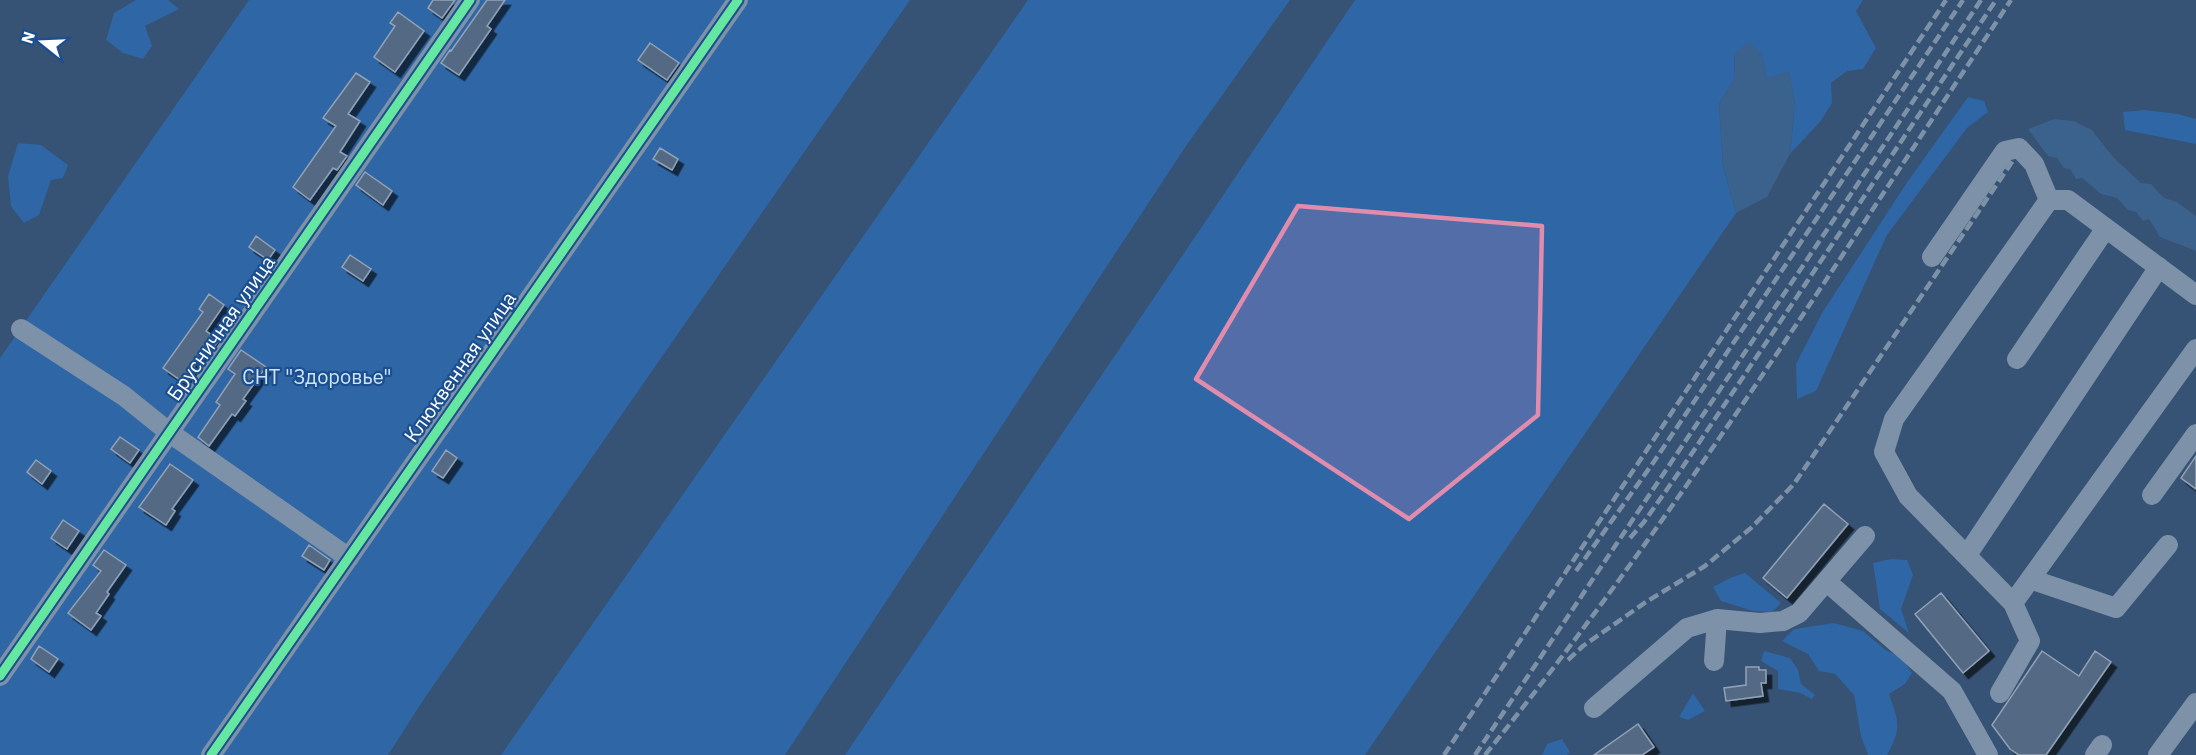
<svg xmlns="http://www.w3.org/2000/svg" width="2196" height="755" font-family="'IBM Plex Sans',sans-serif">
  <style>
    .green { fill: #2f66a5 }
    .water { fill: #3b618d }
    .building { fill: #526984; stroke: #92a2b6; stroke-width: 1.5; filter: url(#shadow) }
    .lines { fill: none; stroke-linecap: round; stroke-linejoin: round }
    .minor { stroke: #7d92a8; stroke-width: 20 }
    .rail { stroke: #7e92a7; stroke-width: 4.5; stroke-dasharray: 10 4.5; stroke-linecap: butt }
    .cycleway-casing { stroke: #1b4f8f; stroke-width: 13 }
    .cycleway { stroke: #66e7a1; stroke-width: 9 }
    .marked { fill: #e08cad; fill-opacity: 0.2; stroke: #e08cad; stroke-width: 4.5; stroke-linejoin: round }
    .labels { text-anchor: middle; stroke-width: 4.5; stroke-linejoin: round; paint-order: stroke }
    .street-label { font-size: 20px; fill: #fff; stroke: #1b4f8f }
    .park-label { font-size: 20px; fill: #cfe3fa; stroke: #1b4f8f }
  </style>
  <defs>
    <filter id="shadow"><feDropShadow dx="5.5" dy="5.5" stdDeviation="0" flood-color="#0009"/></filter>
  </defs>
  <rect width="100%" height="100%" fill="#365274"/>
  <path class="green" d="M136,0H168L179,9L145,26L152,46L143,59L123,53L106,40L114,13Z
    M249,0H910L424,699L388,755H0V358Z
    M1028,0H1290L1186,146L785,755H501Z
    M1355,0H1863L1856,11L1876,48L1863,69L1847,71L1831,83L1832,103L1820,122L1790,154L1795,104L1789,72L1767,79L1761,53H1735L1734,79L1719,104L1723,166L1736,213L1365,755H845Z
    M1968,97L1984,101L1988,112L1967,128L1887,235L1816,391L1797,399L1796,364L1822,313L1908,181Z
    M2145,110L2178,114L2196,119V144L2125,130L2123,112Z
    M18,143L41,145L68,165L63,178L51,180L39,215L24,223L11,206L8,176Z
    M1891,559L1907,560L1913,575L1901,609L1909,633L1880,609L1873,563Z
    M1745,573L1781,603L1772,612L1753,611L1721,601L1713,587L1730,578Z
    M1834,623L1863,631L1887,651L1900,656L1912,673L1905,684L1889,694C1899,724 1902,727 1887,755H1868L1861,736L1854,695L1835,674L1819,671L1808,654L1782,641L1794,629Z
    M1764,651L1790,658L1798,670L1801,684L1815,695L1812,699L1800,693L1778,689V671L1761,661Z
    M1693,693L1705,711L1688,720L1679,717Z
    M1562,739L1570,752L1567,755H1542L1547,744Z"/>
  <path class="water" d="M1749,42L1761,53L1767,79L1789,71L1795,104L1790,154L1767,197L1736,213L1723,166L1719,104L1734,79L1735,53Z
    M2054,119L2074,121L2092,130L2113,157L2141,183L2151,184L2164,198L2177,202L2196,216V251L2160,237L2149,219L2143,221L2136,212L2128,210L2117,198L2101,194L2082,178L2076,179L2070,169L2064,168L2057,158L2048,156L2028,129Z"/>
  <path class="building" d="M433,0H455L442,18L428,8Z
    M487,0H505L487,26L491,29L459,75L441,63L450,50L451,51Z
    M398,12L424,31L395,72L374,57L395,26L390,23Z
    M650,43L679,63L667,80L638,60Z
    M356,73L370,82L348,114L360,121L340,152L347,156L337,170L333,168L310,200L293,187L336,126L323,118Z
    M660,148L678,159L672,170L653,159Z
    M365,172L392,191L383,205L356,185Z
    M256,236L275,250L268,260L249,247Z
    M350,255L371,269L363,281L342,267Z
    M209,294L224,305L206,331L219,340L209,354L205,351L183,382L163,368L203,312L199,309Z
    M241,350L266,367L243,399L246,401L235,416L232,414L209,446L198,437L220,405L216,402L235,374L228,369Z
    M120,437L139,450L130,463L111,449Z
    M446,450L457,458L443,478L432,471Z
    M2196,456V489L2181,478Z
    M36,460L51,471L42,484L27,472Z
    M170,464L193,480L172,509L175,511L166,525L139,507Z
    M1824,504L1848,524L1787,598L1763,578Z
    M63,520L79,531L67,549L51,538Z
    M309,545L330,560L324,570L302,556Z
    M104,550L126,565L107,592L109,594L96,613L101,616L91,630L68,613L101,571L93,565Z
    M1941,593L1989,651L1963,673L1915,614Z
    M39,646L58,659L49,672L31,659Z
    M2042,651L2079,676L2095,651L2111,662L2046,755H2019L2010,749L1992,725Z
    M1746,667H1759V670H1766V683H1761L1763,696L1726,701L1724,688L1746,685Z
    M1638,724L1654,747L1642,755H1594Z"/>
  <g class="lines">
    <path class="minor" d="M1932,257L2005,151L2019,148L2034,164L2049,200
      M21,329L124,396L170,433L349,558
      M2017,359L2106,228
      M2152,495L2196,434
      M1967,555L2159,267
      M2030,579L2116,608L2168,545
      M1827,582L1952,691L1988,755
      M2013,603L2196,349
      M1714,661L1717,619
      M0,676L470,0
      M2000,693L2030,641L2013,603L1908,496L1884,452L1894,419L2049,200H2068L2196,295
      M1594,708L1687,628L1717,619L1760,623L1783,621L1799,613L1865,536
      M211,755L738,0
      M2095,755L2102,745
      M2158,755L2196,703"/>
    <path class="rail" d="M1630,538L1644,522L1682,468L1996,0
      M1576,571L1653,463L1963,0
      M1568,660L1583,646L1646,602L1705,566L1751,528L1794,484L2014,159
      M1444,755L1946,0
      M1475,755L1981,0
      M1485,755C1678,516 1841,255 2011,0"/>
    <g class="cycleway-casing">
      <path id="cycleway" d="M0,676L470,0
        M211,755L738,0"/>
    </g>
    <use href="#cycleway" class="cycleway"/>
  </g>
  <path class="marked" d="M1298,206L1542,226L1538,415L1409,519L1196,379Z"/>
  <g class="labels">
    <g class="street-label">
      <text transform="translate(221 328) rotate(-55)" y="7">Брусничная улица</text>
      <text transform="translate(460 367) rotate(-55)" y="7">Клюквенная улица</text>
    </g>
    <g class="park-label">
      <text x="317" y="384">СНТ "Здоровье"</text>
    </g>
  </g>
  <g transform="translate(42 42) rotate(288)" stroke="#1b4f8f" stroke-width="4.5" paint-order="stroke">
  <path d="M0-4.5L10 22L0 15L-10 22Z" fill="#ffffff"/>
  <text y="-9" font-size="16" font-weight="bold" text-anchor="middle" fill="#ffffff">N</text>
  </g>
</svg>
